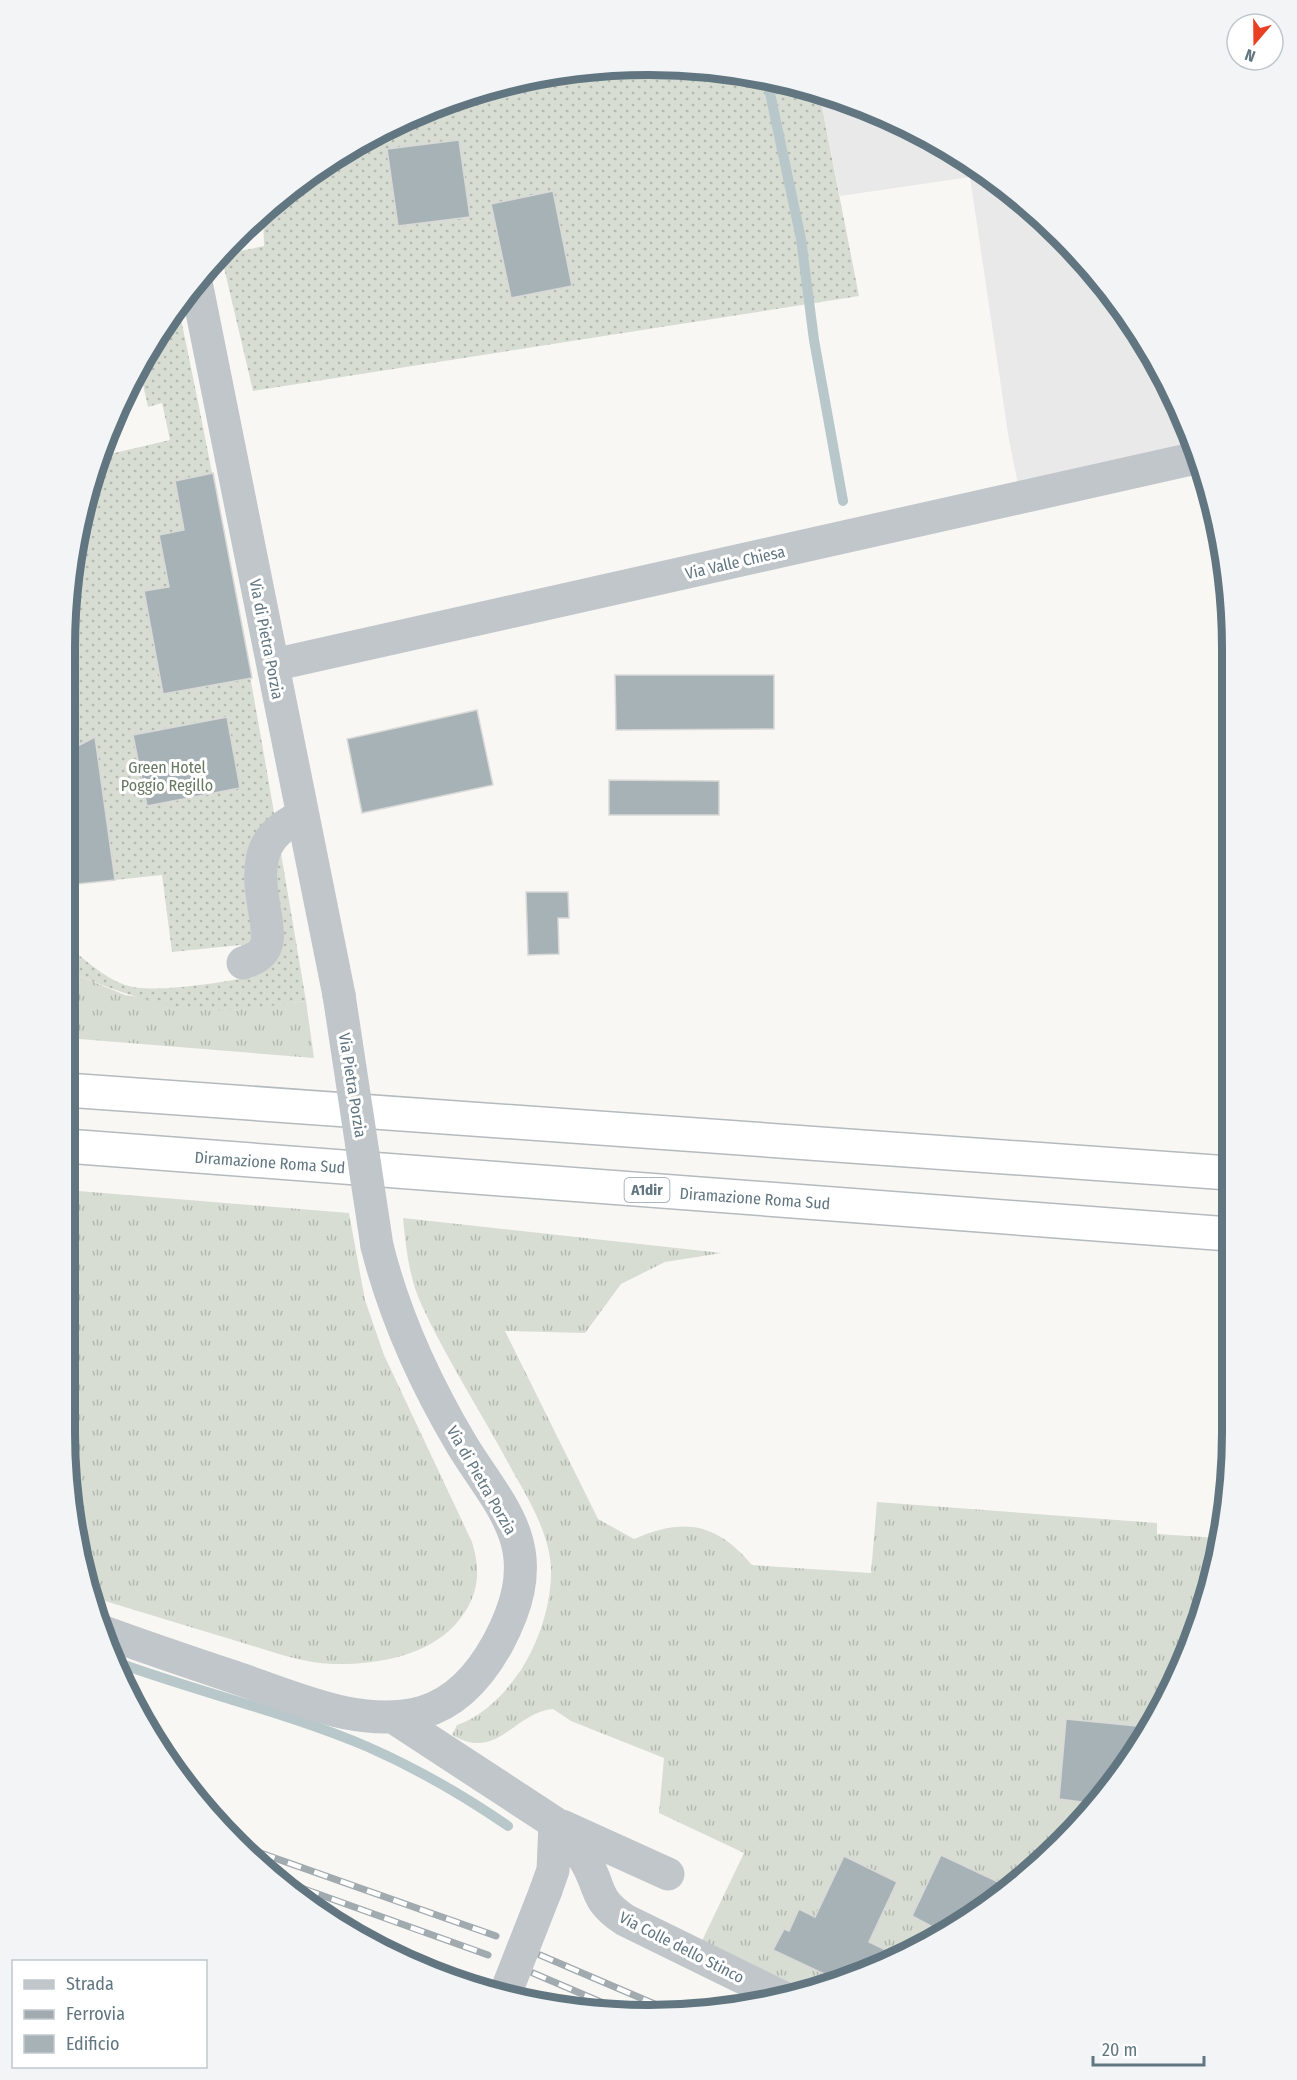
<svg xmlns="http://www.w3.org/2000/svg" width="1297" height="2080" font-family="'Fira Sans Condensed',sans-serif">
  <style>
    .built { fill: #e8e9e8 }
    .grass { fill: url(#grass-tufts) }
    .garden { fill: url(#garden-dots); fill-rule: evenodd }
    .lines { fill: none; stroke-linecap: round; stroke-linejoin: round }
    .stream { stroke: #b8c7ca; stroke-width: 10 }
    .building { fill: #a7b2b7; stroke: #d9d9d7; stroke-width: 1.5 }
    .highway-casing { stroke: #b5babd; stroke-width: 36 }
    .minor { stroke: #c0c6c9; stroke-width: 33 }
    .highway { stroke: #fff; stroke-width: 33 }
    .rail-casing { stroke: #a1aaaf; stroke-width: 7 }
    .rail { stroke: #fff; stroke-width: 4.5; stroke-dasharray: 14; stroke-linecap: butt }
    .minor-bridge { stroke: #c0c6c9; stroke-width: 33 }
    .labels { text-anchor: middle; stroke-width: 6; stroke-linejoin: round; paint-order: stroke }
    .shield { fill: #fff; stroke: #909fa7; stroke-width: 1.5 }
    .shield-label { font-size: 15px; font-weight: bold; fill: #617681 }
    .street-label { font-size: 16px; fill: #617681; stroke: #fff }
    .park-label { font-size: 16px; fill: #677861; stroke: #fff }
    .rim { fill: none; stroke: #617681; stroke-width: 8 }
  </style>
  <defs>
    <pattern id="grass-tufts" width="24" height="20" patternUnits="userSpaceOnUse" patternTransform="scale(1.5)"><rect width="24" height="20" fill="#d8ddd3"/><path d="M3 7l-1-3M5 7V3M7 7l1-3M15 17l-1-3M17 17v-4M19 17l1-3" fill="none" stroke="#b3b8b1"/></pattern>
    <pattern id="garden-dots" width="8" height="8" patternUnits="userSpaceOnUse" patternTransform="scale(1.5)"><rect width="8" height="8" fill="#d8ddd3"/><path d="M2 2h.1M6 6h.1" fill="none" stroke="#b3b8b1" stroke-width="1.8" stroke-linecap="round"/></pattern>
  </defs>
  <rect width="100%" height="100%" fill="#f8f7f4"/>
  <path class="built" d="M819,92L906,125L1004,185L1088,264L1154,357L1191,444L1018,484L1009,440L970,177L840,196Z"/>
  <path class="grass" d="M67,971L125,995L232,1010L306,1001L314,1058L67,1038Z
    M66,1190L349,1213L365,1300L384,1355L472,1542C482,1574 478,1599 455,1625C425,1657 374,1665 332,1664C301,1663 270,1651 240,1642C190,1627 141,1612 92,1597L65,1431Z
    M403,1218L722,1253L665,1262L621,1284L585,1333L505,1331L598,1519L634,1539C684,1517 717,1523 752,1565L871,1573L877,1502L1157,1523V1534L1219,1538L1188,1655L1112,1787L1061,1845L1009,1887L941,1855L912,1916L933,1927L927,1939L896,1955L869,1942L897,1882L844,1857L815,1917L799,1910L789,1931L784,1929L774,1950L841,1982L836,1985L801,1993L700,1945L744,1853L659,1813L664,1758L571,1721L553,1709C513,1713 498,1762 452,1735L457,1725C484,1716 505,1693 521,1670C540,1640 552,1602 551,1567C549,1533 528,1498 512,1470C483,1415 448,1362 422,1306C409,1278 406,1249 403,1218Z
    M371,1940L492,1983L491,1990L461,1985Z"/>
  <path class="garden" d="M686,66L799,84L819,92L859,296L253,391L221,255L264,246L263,210L356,143L460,96L572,70ZM459,140L470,217L398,226L387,149ZM553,191L572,286L511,298L491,204Z
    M178,305C227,536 267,768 306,1001C281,1004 257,1009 232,1010C174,1013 120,993 67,971V946C85,959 104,978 125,985C151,994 217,983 245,978L241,945L172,952L162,875L68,885L69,573L101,456L170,440L162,403L148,407L140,371Z"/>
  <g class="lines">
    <path class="stream" d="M767,79L801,239L814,340L843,501
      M113,1661C197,1692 286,1712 368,1747C418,1769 463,1795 508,1826"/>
  </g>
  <path class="building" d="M459,140L470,217L398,226L387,149Z
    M553,191L572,286L511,298L491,204Z
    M213,473L252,678L163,694L144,591L169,587L159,535L184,530L175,481Z
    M615,675H774V729L616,730Z
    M477,710L493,785L362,813L347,739Z
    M227,717L240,788L147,806L133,735Z
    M95,737L115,880L68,885V751Z
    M609,780L719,781V815H609Z
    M526,892H568L569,918H558L559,954L528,955Z
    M1066,1719L1147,1727L1112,1787L1097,1804L1059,1799Z
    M941,1855L1009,1887L973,1917L927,1939L933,1927L912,1916Z
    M844,1856L897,1882L869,1942L896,1955L841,1982L773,1950L784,1929L789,1931L799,1909L815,1917Z"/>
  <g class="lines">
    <g class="highway-casing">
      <path id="highway" d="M66,1090L1229,1173
        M66,1146L1229,1234"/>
    </g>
    <path class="minor" d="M196,282L339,995
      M273,665L1196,458
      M243,963C250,960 258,958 263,951C270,942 267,929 266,919C258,873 252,837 303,816
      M101,1631C145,1647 189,1662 234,1677C292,1696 361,1730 423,1712C458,1702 481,1674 498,1643C516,1609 528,1573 515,1535C504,1503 480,1475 462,1445C424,1381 395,1318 377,1246
      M393,1717L555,1823L553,1870L546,1890
      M555,1823C565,1835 577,1847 585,1860C602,1888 593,1899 625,1920L782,1997
      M562,1826L668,1874"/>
    <use href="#highway" class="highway"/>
    <g class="rail-casing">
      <path id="rail" d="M235,1844L496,1936
        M279,1880L488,1955
        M540,1955L678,2014
        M533,1973L622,2011"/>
    </g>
    <use href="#rail" class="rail"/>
    <path class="minor-bridge" d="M339,995L377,1246
      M506,1992L546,1890"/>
  </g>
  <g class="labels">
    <rect class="shield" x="624.5" y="1178" width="45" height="24" rx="4.5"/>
    <g class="shield-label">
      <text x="647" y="1195">A1dir</text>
    </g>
    <g class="street-label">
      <text transform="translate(735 562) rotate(-13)" y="6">Via Valle Chiesa</text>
      <text transform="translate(267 639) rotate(79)" y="6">Via di Pietra Porzia</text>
      <text transform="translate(353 1085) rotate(81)" y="6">Via Pietra Porzia</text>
      <text transform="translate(270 1162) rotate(4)" y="6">Diramazione Roma Sud</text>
      <text transform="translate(755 1198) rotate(4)" y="6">Diramazione Roma Sud</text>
      <text transform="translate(482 1480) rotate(60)" y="6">Via di Pietra Porzia</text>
      <text transform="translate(682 1947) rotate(27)" y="6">Via Colle dello Stinco</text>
    </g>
    <g class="park-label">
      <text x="167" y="773">Green Hotel<tspan x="167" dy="18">Poggio Regillo</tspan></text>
    </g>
  </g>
  <path d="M0 0H1297V2080H0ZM648 75H649A573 573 0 0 1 1222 648V1432A573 573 0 0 1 649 2005H648A573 573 0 0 1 75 1432V648A573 573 0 0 1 648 75Z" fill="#f2f4f5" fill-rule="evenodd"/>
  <path class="rim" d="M648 75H649A573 573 0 0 1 1222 648V1432A573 573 0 0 1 649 2005H648A573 573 0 0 1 75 1432V648A573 573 0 0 1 648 75Z"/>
  <rect x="12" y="1960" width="195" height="108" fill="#ffffff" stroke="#c0c8cd" stroke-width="1.5"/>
  <rect x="24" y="1980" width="30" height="9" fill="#c0c6c9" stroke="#c0c8cd" stroke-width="1.5"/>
  <text x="66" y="1990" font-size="18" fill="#617681">Strada</text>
  <rect x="24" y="2010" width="30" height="9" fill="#a1aaaf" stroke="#c0c8cd" stroke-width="1.5"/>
  <text x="66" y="2020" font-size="18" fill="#617681">Ferrovia</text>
  <rect x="24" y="2035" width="30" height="18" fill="#a7b2b7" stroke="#c0c8cd" stroke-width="1.5"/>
  <text x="66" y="2050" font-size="18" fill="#617681">Edificio</text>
  <g transform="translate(1255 42) rotate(200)"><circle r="28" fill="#ffffff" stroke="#c0c8cd" stroke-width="1.5"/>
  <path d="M0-4.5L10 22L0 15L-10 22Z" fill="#e93f23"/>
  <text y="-9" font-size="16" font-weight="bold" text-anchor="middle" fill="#617681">N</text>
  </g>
  <path d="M1093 2056v9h111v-9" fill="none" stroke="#617681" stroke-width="3"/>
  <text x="1102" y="2056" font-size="18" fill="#617681" stroke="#ffffff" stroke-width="4.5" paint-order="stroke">20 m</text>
</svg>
